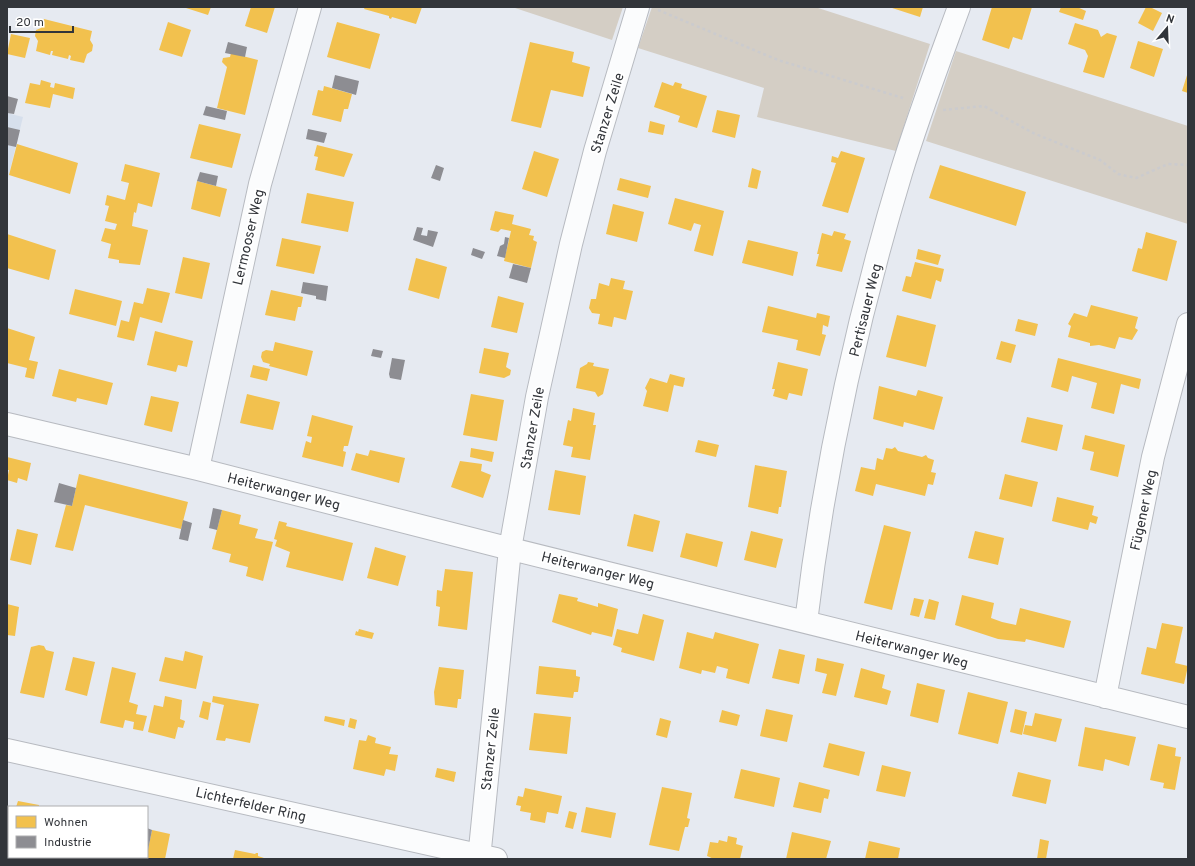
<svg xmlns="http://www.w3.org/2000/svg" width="1195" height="866" font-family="Overpass,sans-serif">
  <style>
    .built { fill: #d6dfec }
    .green { fill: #d4cec5 }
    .homes { fill: #f2c14e }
    .industry { fill: #8d8d92 }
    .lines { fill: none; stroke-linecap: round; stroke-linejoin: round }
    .minor-casing { stroke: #b7bac0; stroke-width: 24 }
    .path { stroke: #cbcbce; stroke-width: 2.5; stroke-dasharray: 3 3; stroke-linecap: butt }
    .minor { stroke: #fbfcfd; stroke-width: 22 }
    .labels { text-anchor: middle; stroke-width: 4; stroke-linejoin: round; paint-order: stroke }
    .street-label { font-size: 14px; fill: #32353a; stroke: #fff }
  </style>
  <rect width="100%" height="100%" fill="#e6eaf1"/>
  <path class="built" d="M7,113L23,117L7,182Z"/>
  <path class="green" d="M512,7H623L612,40Z
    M652,7H815L930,44L896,151L757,117L764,88L638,48Z
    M956,51L1188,126V224L926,141Z"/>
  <path class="homes" d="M187,7H211L208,15L186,8Z
    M251,7H275L267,33L245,26Z
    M365,7H422L416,24L392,17L391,19L389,18V16L364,9Z
    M889,7H923L920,17Z
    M992,7H1032L1022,40L1013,37L1009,49L982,40Z
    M1061,7H1077L1086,11L1083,20L1059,12Z
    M1146,7H1150L1162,13L1153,31L1138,23Z
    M44,19L92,31L90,40L93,45L92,51L87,54L84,63L70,60L71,56L69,55L68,59L52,55L53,51H51L50,55L36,51L38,41L35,36L36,30L41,28Z
    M168,22L191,30L182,57L159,50Z
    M337,22L380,34L370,69L327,57Z
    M1075,23L1098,30L1101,37L1107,33L1117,36L1104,78L1083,72L1088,56L1085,50L1068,44Z
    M11,34L30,38L25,58L7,54Z
    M1138,41L1163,49L1154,77L1130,68Z
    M530,42L574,52L572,62L590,67L583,97L551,90L541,128L511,121Z
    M231,53L258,60L245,115L217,108L227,67L222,62L223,58L230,57Z
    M1188,72V93L1182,91Z
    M41,80L51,83L50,87L54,88L55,83L75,88L73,99L53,94L50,108L25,103L30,83L40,85Z
    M662,82L673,86L675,82L682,84L681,88L707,96L697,128L678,122L680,116L654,107Z
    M324,86L352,94L348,109H344L341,122L312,115L318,90L323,91Z
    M717,110L740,115L735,138L712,132Z
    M650,121L665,125L663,135L648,132Z
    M199,124L241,134L232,168L190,158Z
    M17,144L78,163L70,194L9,175Z
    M317,145L353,154L344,177L315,170L318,157L314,156Z
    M534,151L559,159L547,197L522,189Z
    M841,151L865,158L848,213L822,206L836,163L831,162L832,156L838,158Z
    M125,164L160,173L152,207L138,203L136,213L134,212L132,226L148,230L140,265L119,263V260L108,258L111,244L101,241L105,228L115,230L117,224L105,221L109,206L105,205L107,195L125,200L129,183L121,181Z
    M940,165L1026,192L1016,226L929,198Z
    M752,168L761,171L757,189L748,187Z
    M620,178L651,186L648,198L617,190Z
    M197,181L227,189L220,217L191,209Z
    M307,193L354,202L348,232L301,223Z
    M675,198L724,211L713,256L694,251L701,225L694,223L691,231L668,224Z
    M613,204L644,212L637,242L606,234Z
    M495,211L514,215L512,224L531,229L529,235L534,236L533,240L537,242L531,268L504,261L511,231L501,229L498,232L490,230Z
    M834,231L846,234L844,239L851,241L842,272L816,266L819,254H817L822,233L832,236Z
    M1146,232L1177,241L1167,281L1132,271L1138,248L1142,249Z
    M7,234L56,250L49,280L7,268Z
    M282,238L321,246L314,274L276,266Z
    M748,240L798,252L793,276L742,263Z
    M918,249L941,255L938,265L916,259Z
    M183,257L210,263L202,299L175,293Z
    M416,258L447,267L439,299L408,290Z
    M915,262L944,269L941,282L936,280L931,299L902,291L906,276L911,277Z
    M611,278L625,281L623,289L633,291L626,320L614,317L612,327L598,324L600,314L592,313L589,308L591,299H596L599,283L609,286Z
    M147,288L170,293L162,323L140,317L134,341L117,337L121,320L129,322L134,302L143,304Z
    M75,289L122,301L116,326L69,314Z
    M271,290L303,297L301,307H298L295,321L265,315Z
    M498,296L524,303L517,333L491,327Z
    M1091,305L1138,317L1135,328L1138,330L1132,340L1119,337L1115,349L1099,345L1090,346V343L1068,337L1071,326L1068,324L1074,313L1087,317Z
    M768,306L816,318L817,313L830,316L828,327L823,325L822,334L826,335L820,356L796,350L798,340L762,332Z
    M897,315L936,325L926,367L886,357Z
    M1018,319L1038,324L1035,336L1015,331Z
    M7,328L35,337L29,360L38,362L34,379L25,377L27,368L7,363Z
    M155,331L193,341L187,367L178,365L176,372L147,365Z
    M1001,341L1016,345L1011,363L996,359Z
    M275,342L313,351L307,376L269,366L270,364L263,362L261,357L262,352L266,350L273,351Z
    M484,348L509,353L506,367L511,370L510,375L504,378L479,373Z
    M1058,358L1141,379L1139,389L1121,384L1114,414L1091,408L1097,383L1072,376L1068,392L1051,387Z
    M588,362L594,363L593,366L609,369L603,394L598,397L595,392L576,388L580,368L587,364Z
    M778,362L808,369L802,396L789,393L787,400L773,396L775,389H772Z
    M253,365L270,369L267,381L250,377Z
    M59,369L113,383L107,405L77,398L76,402L52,396Z
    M670,374L685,378L683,387L674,385L668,412L643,406L647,391L645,388L650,378L667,383Z
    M879,386L916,396L918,390L943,397L934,430L904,422L903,427L873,419Z
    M247,394L280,402L273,430L240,423Z
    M471,394L504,400L497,441L463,435Z
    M151,396L179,402L172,432L144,425Z
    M573,408L595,413L593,425H596L590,460L571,457L573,447L563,445L568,420L571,421Z
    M312,415L353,426L348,446H344L343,451L346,452L343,467L302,457L306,441L311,443L312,437L307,436Z
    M1027,417L1063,425L1057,451L1021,442Z
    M1085,435L1125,445L1118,477L1090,470L1094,452L1082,449Z
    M698,440L719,445L716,457L695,452Z
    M895,447L898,451L922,457L926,455L928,458L934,460L931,472L936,473L933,485L928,484L925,496L876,484L873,496L855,491L861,467L875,470L877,458L883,460L886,448L892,449Z
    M471,448L494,452L492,462L470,457Z
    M370,450L405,458L399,483L351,470L356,453L368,456Z
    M7,457L31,463L27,481L18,478L17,483L7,480L9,470H7Z
    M460,461L482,464L481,471L491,475L483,498L451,487Z
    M755,465L787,471L781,507H779L778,514L748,507Z
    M555,470L586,476L580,515L548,510Z
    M79,474L188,502L181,529L85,505L73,551L55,547L66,505L72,506Z
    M1005,474L1038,482L1032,507L999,499Z
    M1057,497L1094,506L1092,515L1098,517L1096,524L1090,522L1088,530L1052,521Z
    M222,510L241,515L239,524L258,529L255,538L273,542L263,581L246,576L248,567L229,562L231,554L212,549Z
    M634,514L660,521L653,552L627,546Z
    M279,521L287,523L286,526L353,543L343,581L286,567L290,552L275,546L277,540L274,539Z
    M884,525L911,532L892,610L864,603Z
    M17,529L38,534L31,565L10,560Z
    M751,531L783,539L776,568L744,560Z
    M975,531L1004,538L998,565L968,558Z
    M686,533L723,542L717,567L680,557Z
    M375,547L406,556L398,586L367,578Z
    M445,569L473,572L467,630L438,626L440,607L436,606L437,590L442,591Z
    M559,594L578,598L577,601L598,607V603L618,609L612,637L592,632L591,635L552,622Z
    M962,595L994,603L991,618L1002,622L1016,625L1020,608L1071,621L1064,648L1026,639L1025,642L998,639L955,625Z
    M914,598L924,600L919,617L910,615Z
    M929,599L939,602L935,620L924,618Z
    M7,604L19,607L15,636L7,635Z
    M643,614L664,620L654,661L621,652L622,648L613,645L617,629L638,634Z
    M1162,623L1183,627L1175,663L1188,666L1184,684L1141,674L1147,647L1156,649Z
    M359,629L374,633L372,639L355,635L356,631L358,632Z
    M687,632L713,639L715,632L759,644L749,684L726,678L728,669L717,666L715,673L702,670L701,674L679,668Z
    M39,645L44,646L46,650L54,652L44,698L20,693L31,647Z
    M779,649L805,655L799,684L772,678Z
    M185,651L203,656L196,689L159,681L165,657L183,661Z
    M73,657L95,662L87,696L65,690Z
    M817,658L844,664L836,696L822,693L827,674L815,671Z
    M539,666L576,670V676L580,677L578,692H574L573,698L536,694Z
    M112,667L136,673L129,702L138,705L136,714L147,716L143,731L133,729L134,722L125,720L123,728L100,723Z
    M439,667L464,670L461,699H458L457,708L435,705L434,692Z
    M861,668L885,675L882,688L891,691L887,705L854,697Z
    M917,683L945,690L938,723L910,716Z
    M968,692L1008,702L998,744L958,734Z
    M165,696L182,700L180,719L185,721L183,728L178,727L175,739L148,732L154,705L163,707Z
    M213,696L259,704L250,743L226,738L225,741L216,740L224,705L212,702Z
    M203,701L211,703L208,720L199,717Z
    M766,709L793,715L787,742L760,736Z
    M1015,709L1027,712L1022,735L1010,732Z
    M722,710L740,715L737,726L719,722Z
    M534,713L571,717L567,754L529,750Z
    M1035,713L1062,719L1056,742L1023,734L1025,725L1032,726Z
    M325,716L345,720L344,726L324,721Z
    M350,718L357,720L355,729L348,727Z
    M660,718L671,721L667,738L656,735Z
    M1085,727L1136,737L1129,766L1105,759L1103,771L1078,766Z
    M368,735L376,738L375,743L391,747L389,754L398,755L395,771L386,769L384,776L353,769L359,740L366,741Z
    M829,743L865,752L859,776L823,767Z
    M1158,744L1176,748L1175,756L1181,757L1175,790L1163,788L1164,783L1150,780Z
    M882,765L911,772L905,797L876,791Z
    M437,768L456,772L454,782L435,777Z
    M741,769L780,778L774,807L734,798Z
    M1018,772L1051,780L1046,804L1012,796Z
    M799,782L830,790L828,799L824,798L821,813L793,807Z
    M662,787L692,793L687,818L690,819L688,827H685L679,851L649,845Z
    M525,788L562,796L558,814L547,812L545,823L530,820L531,813L520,811L521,806L516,805L518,796L523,797Z
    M18,801L39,805V807H16Z
    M586,807L616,813L611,838L581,832Z
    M569,811L577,813L573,829L565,827Z
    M152,830L170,834L165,859H146Z
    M792,832L831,841L826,859H786Z
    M728,836L737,838L736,844L743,846L740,859H714L707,856L710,842L718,843L719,840L727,842Z
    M1040,839L1049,841L1046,859H1037Z
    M869,841L900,848L898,859H865Z
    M235,850L255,854L256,853H258V856L267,859H233Z
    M78,857H115V859H78Z"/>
  <path class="industry" d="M228,42L247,47L245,57L225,53Z
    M335,75L359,81L356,95L332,88Z
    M7,96L18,99L14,114L7,113Z
    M206,106L227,111L225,120L203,115Z
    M7,127L20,130L16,147L7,145Z
    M308,129L327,133L324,143L306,139Z
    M436,165L444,168L440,181L431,178Z
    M200,172L218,176L216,186L197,181Z
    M417,227L423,228L421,235L427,236L428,230L438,232L433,247L413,240Z
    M505,237L509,238L505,258L497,256L500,246L504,244Z
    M473,248L485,252L482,259L471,255Z
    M513,264L531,268L527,283L509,278Z
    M303,282L328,286L326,301L316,299V296L301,293Z
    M373,349L383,351L381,358L371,356Z
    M392,358L405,360L401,380L390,378L389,374Z
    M59,483L76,488L72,506L54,502Z
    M213,508L222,510L217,530L209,528Z
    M183,520L192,523L188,541L179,539Z
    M147,828L152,830L148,850H147Z"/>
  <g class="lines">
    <g class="minor-casing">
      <path id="minor" d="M7,424L198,469L499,546L1188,717
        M198,469L260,184L310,7
        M806,622C824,470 857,319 901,173C918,117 939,62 959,7
        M1105,697L1153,457L1188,324
        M7,750L496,859
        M479,859L510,549L537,397L571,244L595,151L638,7"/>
    </g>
    <path class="path" d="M658,10L778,60L903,98
      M943,110L984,106L1033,133L1100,160L1118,174L1136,178L1168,164L1188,165"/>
    <use href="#minor" class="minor"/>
  </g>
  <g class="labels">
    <g class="street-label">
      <text transform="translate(607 113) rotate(-73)" y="5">Stanzer Zeile</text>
      <text transform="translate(248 237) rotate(-77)" y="5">Lermooser Weg</text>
      <text transform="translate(865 310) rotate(-76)" y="5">Pertisauer Weg</text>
      <text transform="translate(532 428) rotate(-80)" y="5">Stanzer Zeile</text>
      <text transform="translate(284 491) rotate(14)" y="5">Heiterwanger Weg</text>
      <text transform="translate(1143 510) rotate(-78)" y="5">Fügener Weg</text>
      <text transform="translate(598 570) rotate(14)" y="5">Heiterwanger Weg</text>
      <text transform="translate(912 649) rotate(14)" y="5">Heiterwanger Weg</text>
      <text transform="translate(490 749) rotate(-84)" y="5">Stanzer Zeile</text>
      <text transform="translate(251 804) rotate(13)" y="5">Lichterfelder Ring</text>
    </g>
  </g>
  <rect width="1195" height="866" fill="none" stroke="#32353a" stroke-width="16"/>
  <rect x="8" y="806" width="140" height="52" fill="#ffffff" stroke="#adaeb0"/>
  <rect x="16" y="816" width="20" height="12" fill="#f2c14e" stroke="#adaeb0"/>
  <text x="44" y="826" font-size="12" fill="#32353a">Wohnen</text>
  <rect x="16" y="836" width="20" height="12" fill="#8d8d92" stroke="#adaeb0"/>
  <text x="44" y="846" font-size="12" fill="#32353a">Industrie</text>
  <g transform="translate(1167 28) rotate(19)" stroke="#ffffff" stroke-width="3" paint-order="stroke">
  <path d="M0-3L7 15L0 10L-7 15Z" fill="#32353a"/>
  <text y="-6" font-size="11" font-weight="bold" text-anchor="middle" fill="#32353a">N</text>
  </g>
  <path d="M10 26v6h63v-6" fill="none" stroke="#32353a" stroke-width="2"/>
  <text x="16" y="26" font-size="12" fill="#32353a" stroke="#ffffff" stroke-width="3" paint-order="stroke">20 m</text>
</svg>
